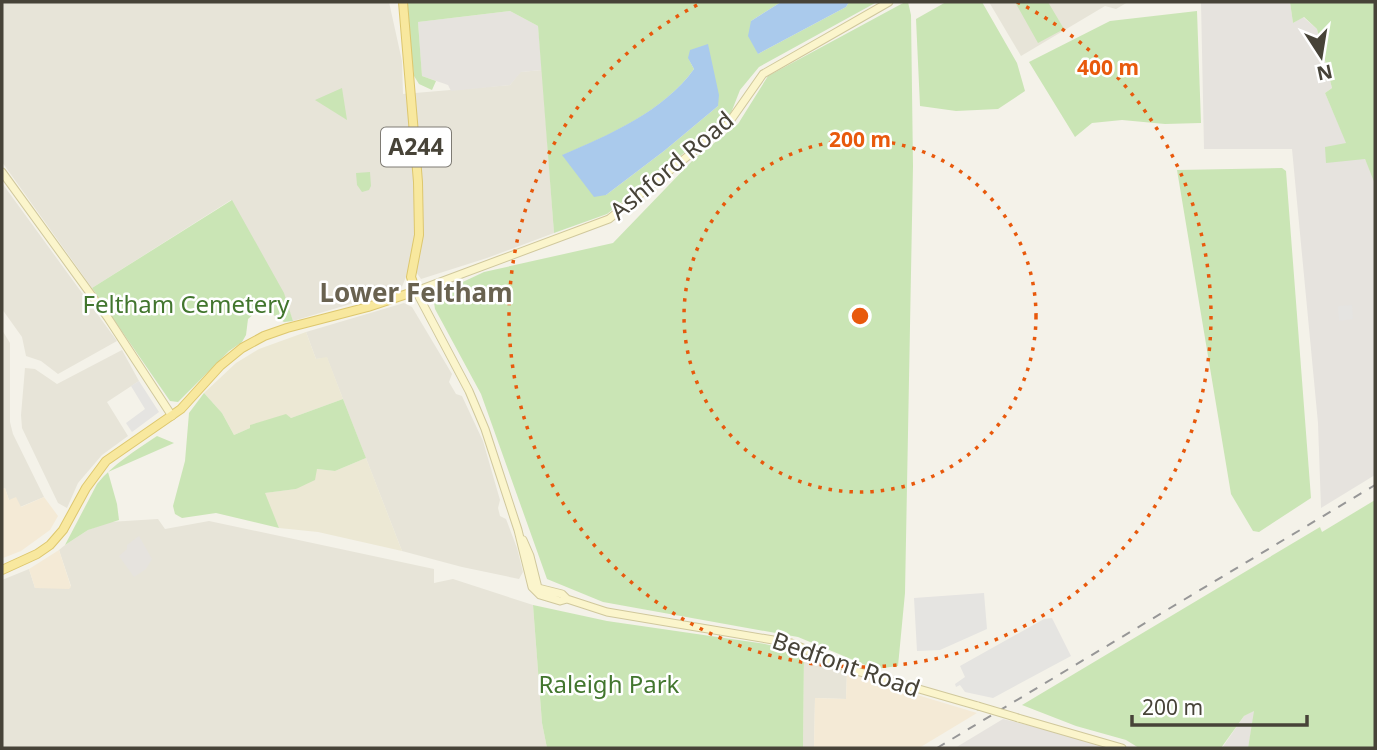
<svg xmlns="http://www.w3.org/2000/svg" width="1377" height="750" font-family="'Noto Sans',sans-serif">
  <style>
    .residential { fill: #e7e4d8 }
    .commercial { fill: #f4ead6 }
    .industrial { fill: #e6e3de }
    .education { fill: #ece8d4 }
    .green { fill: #cae5b5; fill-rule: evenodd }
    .parking { fill: #e5e4e1 }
    .water { fill: #aacaec }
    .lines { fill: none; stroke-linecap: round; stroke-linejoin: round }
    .secondary-casing { stroke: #d0c89c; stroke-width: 9 }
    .primary-casing { stroke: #ddc76e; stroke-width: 10 }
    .secondary { stroke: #fbf5cc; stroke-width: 7 }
    .primary { stroke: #f8e89e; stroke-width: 8 }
    .rail { stroke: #979797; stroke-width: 2; stroke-dasharray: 9 9; stroke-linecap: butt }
    .secondary-bridge-casing { stroke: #d0c89c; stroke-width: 9; stroke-linecap: butt }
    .secondary-bridge { stroke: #fbf5cc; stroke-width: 7 }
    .ring { fill: none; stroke: #e8590c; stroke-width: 3.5; stroke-dasharray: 3.5 7 }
    .labels { text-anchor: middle; stroke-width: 5; stroke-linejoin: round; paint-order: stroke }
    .shield { fill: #fff; stroke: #7e7b74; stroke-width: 2 }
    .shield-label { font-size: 23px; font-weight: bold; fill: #474338 }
    .street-label { font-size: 24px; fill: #474338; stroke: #fff }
    .park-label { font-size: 24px; fill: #42762e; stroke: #fff }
    .neighbourhood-label { font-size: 26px; font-weight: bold; fill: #696250; stroke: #fff }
    .centre { fill: #e8590c; stroke: #fff; stroke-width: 3.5 }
    .ring-label { font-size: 21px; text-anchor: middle; font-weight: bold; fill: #e8590c; stroke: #fff; stroke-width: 5; stroke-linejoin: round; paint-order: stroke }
  </style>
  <rect width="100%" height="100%" fill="#f4f2e9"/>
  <path class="residential" d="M2,2H389L402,61L403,94L510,85L520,72L542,70L554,233L487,258L421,279L411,265L401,289L293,321L283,293L231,200L92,288L2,162Z
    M989,2H1128L1116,9L1105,6L1021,56Z
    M2,183L117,341L58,374L41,361L26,356L22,337L2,309Z
    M404,303L412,307L452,374L449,382L456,394L462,396L483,441L500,500L498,508L500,516L506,519L517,548L523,572L519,579L462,567L402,551L327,358L316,359L306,332Z
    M2,330L10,343V422L13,434L44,497L20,507L9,500L5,488L2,489Z
    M122,350L139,381L107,402L128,436L102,455L78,483L67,508L58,503L22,428L21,415L25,368L35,369L57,384Z
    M158,519L165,529L209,521L434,569V583L453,579L533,605L542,723L547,748H2V580L29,569L35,588L71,586L59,550L65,545L88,530L109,522Z
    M804,653L847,671L846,699L815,698L814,748H803Z"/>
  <path class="commercial" d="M5,488L9,500L16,497L21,507L44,497L58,516L50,530L21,551L3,558L2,489Z
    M59,550L71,587L69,589L35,588L29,569Z
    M847,671L881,684L977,713L919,748H814L815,698L846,699Z"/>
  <path class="industrial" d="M1201,2H1290L1293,23L1303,17L1317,29L1332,88L1325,93L1347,144L1365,159L1375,181V475L1321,508L1318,423L1292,149H1204Z
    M510,11L538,26L542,70L521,72L510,85L451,91L448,85L422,76L418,22Z
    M139,536L152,559L146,569L134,577L119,556L127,549V545Z
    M1255,710L1248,748H1222L1244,716Z
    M1003,719L1114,747L1117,748H955Z"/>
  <path class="education" d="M306,332L316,359L327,357L343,399L291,418L286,415L251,425L250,428L234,435L222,413L204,393L236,363L259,349Z
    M366,458L402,551L318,532L279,528L264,493L296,489L317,469L335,471Z"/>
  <path class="green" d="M406,2H781L751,21L758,54L846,7L849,2H877L759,67L740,90L731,113L714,129L607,214L554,233L538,26L510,11L418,22L422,76L436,81L432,90L419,84L414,76ZM688,58L718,106L664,151L606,195L563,155C610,135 664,111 694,69Z
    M905,2H908L911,15L913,166L905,593L898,666L875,669L798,637L603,602L547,579L481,394L435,309L433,296L484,272L613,243L693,160L738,124L768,76Z
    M946,2H982L1017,63L1025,91L998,109L956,111L920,106L916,19Z
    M1015,2H1048L1064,29L1038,43Z
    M1290,2H1375V184L1365,159L1326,163L1325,147L1346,143L1325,93L1332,88L1317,29L1304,17L1293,23Z
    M1197,11L1201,123L1165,124L1122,120L1092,123L1075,137L1029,62L1110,21Z
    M342,88L347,120L315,100Z
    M1282,168L1286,171L1311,498L1259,532L1253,531L1231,494L1177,170Z
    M370,172L371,186L369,190L362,192L357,185L356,173Z
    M232,200L284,293L293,321L284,322L266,310L256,312L248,319L246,335L242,342L229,351L178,402L170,401L92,288Z
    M204,393L222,413L234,435L250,428V425L286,414L291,418L343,399L366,458L335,471L317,469L315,480L296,489L265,493L279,528L216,513L182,518L175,514L173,506L185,461L189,413Z
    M157,436L174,443L108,472L117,504L119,520L88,530L65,545L97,484C113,464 135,451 157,436Z
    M1375,500V748H1248L1254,711L1244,716L1221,748H1139L1126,740L1076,726L1022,705L1320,527L1322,532Z
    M533,605L607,621L765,644L804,653L803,748H547L542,723Z"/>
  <path class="parking" d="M1352,305L1353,319L1339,321L1338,306Z
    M139,381L159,412L132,432L126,423L145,409L131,386Z
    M984,593L987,629L940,650L917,651L914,598Z
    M1052,618L1071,656L993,698L965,692L960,685L956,687L955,684L965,677L960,666L1044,619Z"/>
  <path class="water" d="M781,2H849L846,7L758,54L748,36L751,21Z
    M708,44L719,95L718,106L664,151L606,195L594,197L562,155C609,135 664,111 694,69L688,58L690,50Z"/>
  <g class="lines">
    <g class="secondary-casing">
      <path id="secondary" d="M2,172L108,318L172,416
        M523,540L530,556L538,588L562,594L567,599L607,612L791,643L853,670L978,706
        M567,599L560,601L540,595L532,587L518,530L485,429L469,391L416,291L609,219L728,124L763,74L889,2
        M1018,718L1122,748"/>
    </g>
    <g class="primary-casing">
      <path id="primary" d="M2,570L37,554L50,545L63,530L86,488L106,461L181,409L220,366L242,348L264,336L287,328L368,307L416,291L411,277L419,235L418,182L403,2"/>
    </g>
    <use href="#secondary" class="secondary"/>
    <use href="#primary" class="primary"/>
    <path class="rail" d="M937,748L1375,485"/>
    <g class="secondary-bridge-casing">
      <path id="secondary-bridge" d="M978,706L1018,718"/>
    </g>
    <use href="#secondary-bridge" class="secondary-bridge"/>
  </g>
  <g class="ring">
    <circle cx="860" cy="316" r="176"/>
    <path d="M1017 2A351 351 0 1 1 703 2"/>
  </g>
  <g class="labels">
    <rect class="shield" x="381" y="127.5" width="70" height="39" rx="5"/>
    <g class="shield-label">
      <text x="416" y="155">A244</text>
    </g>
    <g class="street-label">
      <text transform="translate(672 166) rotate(-40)" y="8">Ashford Road</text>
      <text transform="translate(846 665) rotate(19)" y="8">Bedfont Road</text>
    </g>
    <g class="park-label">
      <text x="186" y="313">Feltham Cemetery</text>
      <text x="609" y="693">Raleigh Park</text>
    </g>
    <g class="neighbourhood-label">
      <text x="416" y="302">Lower Feltham</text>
    </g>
  </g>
  <circle cx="860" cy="316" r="10" class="centre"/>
  <g class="ring-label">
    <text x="1108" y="75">400 m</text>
    <text x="860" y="147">200 m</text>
  </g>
  <rect width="1377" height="750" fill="none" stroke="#474338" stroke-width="7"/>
  <g transform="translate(1321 56) rotate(168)" stroke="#ffffff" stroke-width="5" paint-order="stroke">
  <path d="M0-5L12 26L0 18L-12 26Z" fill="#474338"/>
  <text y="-10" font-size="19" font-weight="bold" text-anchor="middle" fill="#474338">N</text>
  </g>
  <path d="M1132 715v10h175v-10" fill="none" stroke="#474338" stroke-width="3.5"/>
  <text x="1142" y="715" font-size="21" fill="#474338" stroke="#ffffff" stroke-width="5" paint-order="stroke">200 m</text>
</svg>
